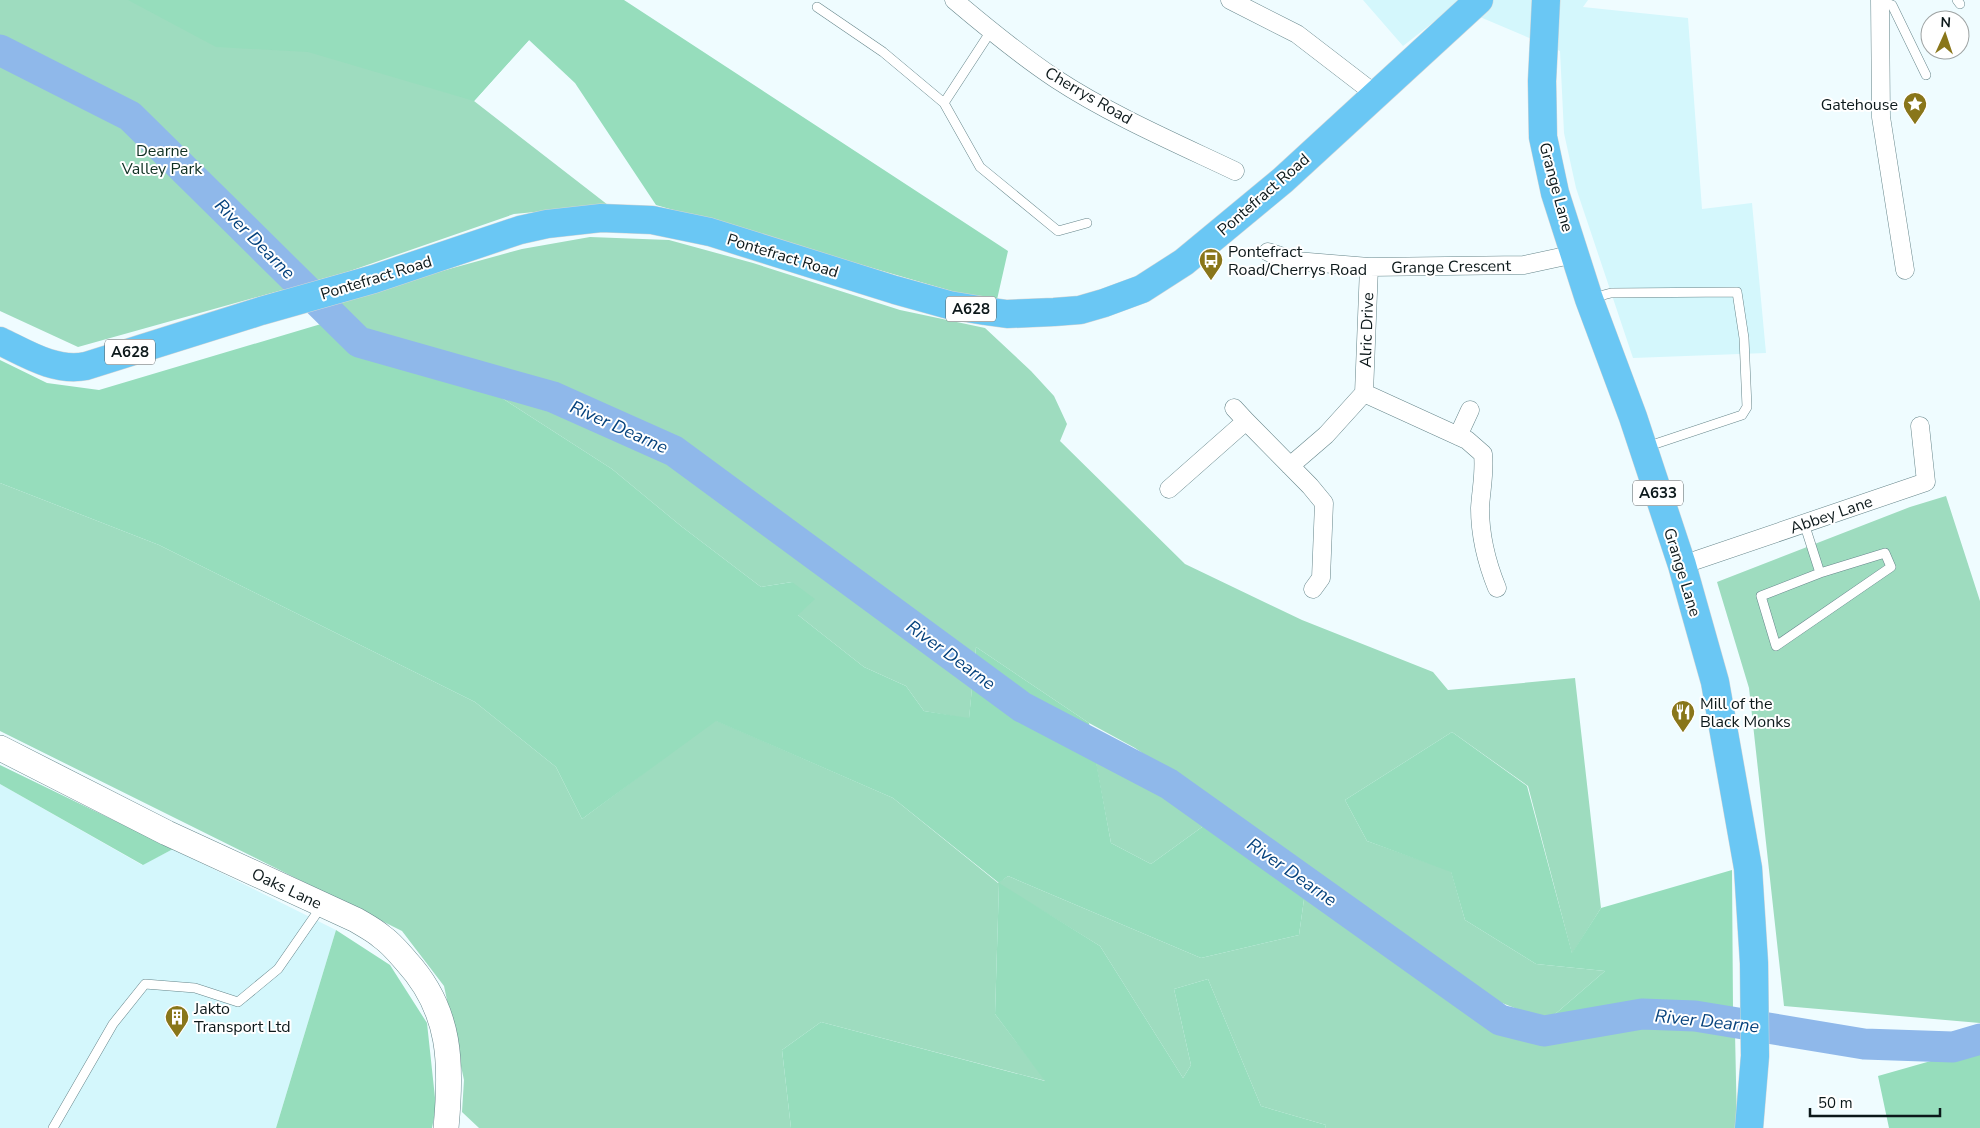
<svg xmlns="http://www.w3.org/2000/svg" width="1980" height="1128" font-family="'Nunito Sans',sans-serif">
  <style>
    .built { fill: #d4f7fc }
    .green { fill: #9edcbf }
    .forest { fill: #96ddbc }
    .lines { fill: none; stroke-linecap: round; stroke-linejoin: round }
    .river { stroke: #8fb8ea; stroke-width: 31 }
    .lane-casing { stroke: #66868b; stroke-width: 10 }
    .street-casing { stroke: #66868b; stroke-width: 19 }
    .secondary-casing { stroke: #66868b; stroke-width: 26 }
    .highway-casing { stroke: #d3d5d6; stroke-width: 29 }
    .lane { stroke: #fff; stroke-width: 9 }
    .street { stroke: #fff; stroke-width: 18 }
    .secondary { stroke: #fff; stroke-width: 25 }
    .highway { stroke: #6ac7f4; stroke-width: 28 }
    .labels { text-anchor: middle; stroke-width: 4; stroke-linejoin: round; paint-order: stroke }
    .shield { fill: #fff; stroke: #555d5f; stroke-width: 1 }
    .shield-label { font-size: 15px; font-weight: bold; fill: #0c181a }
    .street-label { font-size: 16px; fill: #0c181a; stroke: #fff }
    .poi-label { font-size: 16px; fill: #0c181a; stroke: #fff; text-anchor: start }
    .park-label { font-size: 16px; fill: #103123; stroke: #fff }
    .water-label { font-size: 18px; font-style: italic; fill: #05427d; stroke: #fff }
  </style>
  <rect width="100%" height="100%" fill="#effcff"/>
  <path class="built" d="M1363,0H1588L1583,7L1688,18L1702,209L1752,203L1766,353L1633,358L1576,188L1564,133L1560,51L1454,6L1403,46Z
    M0,784L142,865L173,849L336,930L276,1128H0Z"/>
  <path class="green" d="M0,0H529V40L474,101L608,205L514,214L347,272L78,347L0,311Z
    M590,237L669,240L753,263L900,310L985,328L1031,371L1054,396L1067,424L1060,441L1185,564L1302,620L1433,672L1448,690L1575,678L1601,908L1572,954L1528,786L1452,732L1345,800L1367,841L1451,871L1465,920L1536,964L1605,971L1547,1021L1487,997L1370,911L1135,748L1089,723L976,647L969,719L924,711L906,686L864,667L798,615L792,582L761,587L681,526L612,469L488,389L353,351L311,313L420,277L522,249Z
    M0,483L159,545L475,702L556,767L582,819L715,720L893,798L998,883L1008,876L1201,958L1299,935L1305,892L1498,1026L1546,1040L1645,1024L1701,1022L1735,1032L1737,1128H1325L1326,1125L1261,1106L1208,979L1174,989L1191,1065L1183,1078L1100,946L999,884L995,1014L1046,1081L821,1022L782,1050L791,1128H479L462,1112L464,1080L444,986L402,931L0,731Z
    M1946,496L1980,601V1023L1784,1006L1749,688L1717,582L1910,507Z
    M1094,753L1163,791L1209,822L1151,864L1111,843Z"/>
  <path class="forest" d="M128,0H624L1008,251L996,304L656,205L575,83L529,40L474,101L308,52L216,47Z
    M321,324L353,351L488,389L612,469L681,526L761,587L792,582L815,599L798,615L864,667L906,686L924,711L969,718L976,647L1089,723L1111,843L1151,864L1209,822L1305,892L1299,935L1201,958L1008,876L999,883L1100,946L1183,1078L1191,1065L1174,989L1208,979L1261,1106L1326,1125L1325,1128H791L782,1050L821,1022L1045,1081L995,1014L999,883L893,798L716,721L582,819L556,767L475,702L159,545L0,483V360L47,383L99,390Z
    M1452,732L1527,786L1572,953L1601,908L1732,870L1733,1011L1650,1002L1547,1021L1605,971L1536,964L1465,920L1451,872L1367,841L1345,800Z
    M0,765L173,849L143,865L0,784Z
    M336,930L390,965L427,1023L436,1107L432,1128H276Z
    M1980,1047V1128H1889L1878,1076Z"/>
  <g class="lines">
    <path class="river" d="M0,50L130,116L359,342L553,397L674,451L1022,707L1169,784L1500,1020L1544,1031L1642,1014L1695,1016L1864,1044L1953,1047L1980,1039"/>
    <g class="lane-casing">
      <path id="lane" d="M1957,0L1960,4
        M1880,1L1892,5L1926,75
        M817,7L883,52L944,103L980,167L1058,231L1087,223
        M944,103L991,31
        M1592,298L1611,293L1737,292L1744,338L1747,407L1742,415L1646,447
        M1804,523L1820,573L1761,596L1776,646L1891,567L1885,553L1820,573
        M53,1128L113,1024L145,984L195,988L238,1002L278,969L321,907"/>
    </g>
    <g class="street-casing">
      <path id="street" d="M954,0C987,28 1020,55 1056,79C1111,115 1176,143 1235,171
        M1230,0L1297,34L1375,94
        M1880,0L1881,117L1905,270
        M1268,252L1296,261L1369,267L1524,265L1575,254
        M1364,393L1467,440L1483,454C1485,473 1481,490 1480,508C1480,537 1486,561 1497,588
        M1364,393L1369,267
        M1234,408L1246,421
        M1458,436L1470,410
        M1290,466L1326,435L1364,393
        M1169,489L1246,421L1310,486L1324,503L1321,578L1313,589
        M1682,565L1926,482L1920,426"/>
    </g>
    <g class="secondary-casing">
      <path id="secondary" d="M0,748L167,833L356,920C364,925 374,930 382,937C391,943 399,953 406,961C452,1011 452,1065 446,1128"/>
    </g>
    <g class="highway-casing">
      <path id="highway" d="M1546,0L1542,81L1543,137L1555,193L1589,299L1633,417L1682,565L1715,682L1748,868L1754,963L1755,1056L1749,1128
        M0,341C27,354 55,372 86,366L261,311L374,279L520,230L547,224L601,218L652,220L710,232L895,290L949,305L985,311L1007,314L1054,312L1080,310L1104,303L1142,289L1184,262L1283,180L1479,0"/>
    </g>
    <use href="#lane" class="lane"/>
    <use href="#street" class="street"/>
    <use href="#secondary" class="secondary"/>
    <use href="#highway" class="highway"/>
  </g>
  <defs>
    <g id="sight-pin" transform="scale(1.25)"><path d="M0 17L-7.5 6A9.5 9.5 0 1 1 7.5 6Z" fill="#89761a" stroke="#fff"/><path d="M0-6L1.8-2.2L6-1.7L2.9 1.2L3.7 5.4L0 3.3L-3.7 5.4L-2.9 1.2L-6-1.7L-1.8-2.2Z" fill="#fff"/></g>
    <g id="bus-pin" transform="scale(1.25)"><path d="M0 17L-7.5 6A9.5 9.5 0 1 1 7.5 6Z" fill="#89761a" stroke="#fff"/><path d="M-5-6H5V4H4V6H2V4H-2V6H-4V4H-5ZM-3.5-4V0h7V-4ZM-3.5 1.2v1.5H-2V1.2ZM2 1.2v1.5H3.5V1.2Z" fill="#fff"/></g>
    <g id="restaurant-pin" transform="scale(1.25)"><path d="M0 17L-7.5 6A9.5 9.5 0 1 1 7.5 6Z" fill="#89761a" stroke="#fff"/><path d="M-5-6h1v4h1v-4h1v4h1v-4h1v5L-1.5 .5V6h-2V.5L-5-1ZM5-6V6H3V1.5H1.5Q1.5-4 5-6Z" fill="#fff"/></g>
    <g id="building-pin" transform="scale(1.25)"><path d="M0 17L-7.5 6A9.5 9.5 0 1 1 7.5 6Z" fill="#89761a" stroke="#fff"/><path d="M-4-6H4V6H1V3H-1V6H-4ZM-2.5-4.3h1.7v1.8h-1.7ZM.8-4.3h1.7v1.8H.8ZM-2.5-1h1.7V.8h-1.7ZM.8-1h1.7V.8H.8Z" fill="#fff"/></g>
  </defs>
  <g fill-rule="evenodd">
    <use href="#sight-pin" x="1915" y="104"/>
    <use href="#bus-pin" x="1211" y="260"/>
    <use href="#restaurant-pin" x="1683" y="712"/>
    <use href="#building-pin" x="177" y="1017"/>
  </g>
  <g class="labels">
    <g class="shield">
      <rect x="946" y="296.5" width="50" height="25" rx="4"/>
      <rect x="105" y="339.5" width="50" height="25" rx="4"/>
      <rect x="1633" y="480.5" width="50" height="25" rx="4"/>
    </g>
    <g class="shield-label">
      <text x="971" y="314">A628</text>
      <text x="130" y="357">A628</text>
      <text x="1658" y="498">A633</text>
    </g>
    <g class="street-label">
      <text transform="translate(1089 95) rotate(30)" y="6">Cherrys Road</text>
      <text transform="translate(1557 187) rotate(75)" y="6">Grange Lane</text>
      <text transform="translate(1263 194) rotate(-41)" y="6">Pontefract Road</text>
      <text transform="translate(783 255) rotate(17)" y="6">Pontefract Road</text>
      <text transform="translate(1451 266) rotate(-1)" y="6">Grange Crescent</text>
      <text transform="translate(376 277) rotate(-17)" y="6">Pontefract Road</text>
      <text transform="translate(1366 330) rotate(-88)" y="6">Alric Drive</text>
      <text transform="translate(1831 514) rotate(-19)" y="6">Abbey Lane</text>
      <text transform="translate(1683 572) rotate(73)" y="6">Grange Lane</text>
      <text transform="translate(287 888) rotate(25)" y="6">Oaks Lane</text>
    </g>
    <g class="poi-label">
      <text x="1898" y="110" text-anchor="end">Gatehouse</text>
      <text x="1228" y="257">Pontefract<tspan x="1228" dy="18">Road/Cherrys Road</tspan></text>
      <text x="1700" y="709">Mill of the<tspan x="1700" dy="18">Black Monks</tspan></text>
      <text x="194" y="1014">Jakto<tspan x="194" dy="18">Transport Ltd</tspan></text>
    </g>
    <g class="park-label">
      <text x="162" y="156">Dearne<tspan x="162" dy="18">Valley Park</tspan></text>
    </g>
    <g class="water-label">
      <text transform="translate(255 239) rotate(45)" y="6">River Dearne</text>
      <text transform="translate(619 427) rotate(24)" y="6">River Dearne</text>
      <text transform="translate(951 655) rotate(36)" y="6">River Dearne</text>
      <text transform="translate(1292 872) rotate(35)" y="6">River Dearne</text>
      <text transform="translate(1707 1021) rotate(6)" y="6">River Dearne</text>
    </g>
  </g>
  <g transform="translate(1945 35) rotate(3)"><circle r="24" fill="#ffffff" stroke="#9ea3a3"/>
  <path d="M0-4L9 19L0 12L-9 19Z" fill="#89761a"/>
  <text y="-8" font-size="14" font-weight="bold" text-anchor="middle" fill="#0c181a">N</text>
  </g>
  <path d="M1810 1108v8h130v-8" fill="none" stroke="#0c181a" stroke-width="2.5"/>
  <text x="1818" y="1108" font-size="15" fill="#0c181a" stroke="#ffffff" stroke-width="4" paint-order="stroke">50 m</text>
</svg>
